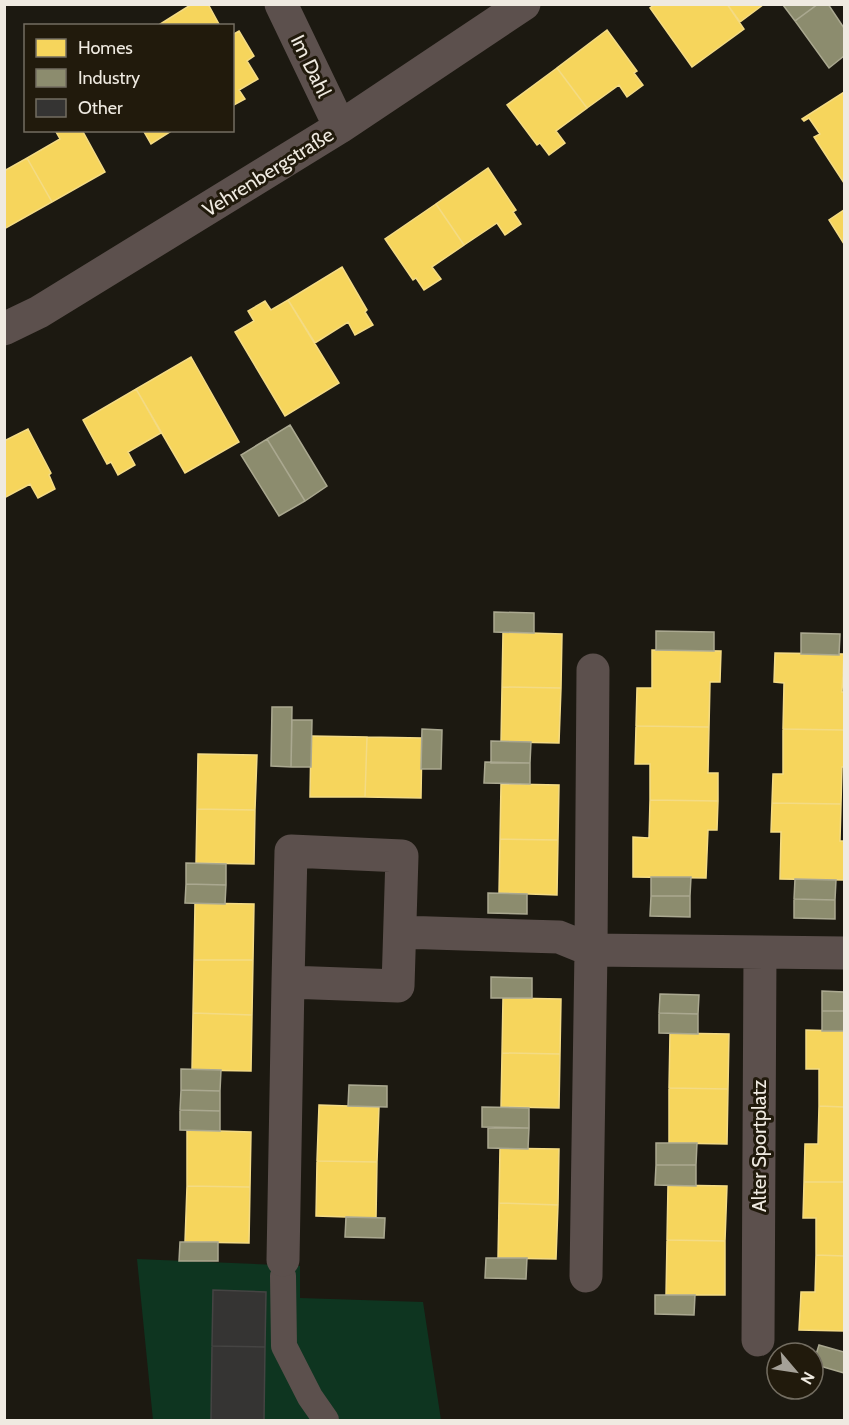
<svg xmlns="http://www.w3.org/2000/svg" width="849" height="1425" font-family="Cabin,sans-serif">
  <style>
    .green { fill: #0e3520 }
    .homes { fill: #f6d55c; stroke: #f4db84; stroke-width: 1.5 }
    .industry { fill: #8c8c6e; stroke: #aaa890; stroke-width: 1.5 }
    .building { fill: #353433; stroke: #454443; stroke-width: 1.5 }
    .lines { fill: none; stroke-linecap: round; stroke-linejoin: round }
    .lane { stroke: #5c504d; stroke-width: 26 }
    .street { stroke: #5c504d; stroke-width: 33 }
    .labels { text-anchor: middle; stroke-width: 6; stroke-linejoin: round; paint-order: stroke }
    .street-label { font-size: 20px; fill: #efeae1; stroke: #211a0c }
  </style>
  <rect width="100%" height="100%" fill="#1c1911"/>
  <path class="green" d="M137,1259L300,1266V1298L423,1302L441,1420H153Z"/>
  <path class="homes" d="M192,4H208L220,26H157Z
    M655,4H727L744,29L692,67L650,8Z
    M727,4H764L740,22Z
    M607,30L637,71L634,73L643,85L627,97L619,85L587,108L557,68Z
    M239,31L254,56L247,61L258,79L239,90L245,99L232,106V35Z
    M557,68L587,108L556,131L565,143L549,155L540,143L537,145L507,105Z
    M844,92V183L814,137L820,134L809,118L804,121L802,119Z
    M55,130H82L105,172L52,202L27,158L60,139Z
    M143,130H173L151,144Z
    M27,158L52,202L4,229V171Z
    M488,168L516,210L513,212L521,224L505,235L497,223L464,245L436,204Z
    M436,204L464,245L432,267L441,279L424,290L416,278L413,280L385,239Z
    M844,210V244L829,220Z
    M342,267L367,310L365,312L373,325L355,335L348,322L315,343L288,300Z
    M288,300L339,383L285,416L235,332L254,321L248,311L265,301L271,310Z
    M191,357L239,442L185,473L136,389Z
    M136,389L161,433L128,452L135,465L118,475L111,462L107,464L83,420Z
    M28,429L51,473L49,475L55,489L38,498L30,484L4,498V441Z
    M503,632L562,634L561,688L502,687Z
    M652,650L721,651L720,682H710L709,727L636,726L637,688H652Z
    M775,653L844,654L842,692H844V730L783,729L784,683L774,682Z
    M502,687L561,688L559,743L501,742Z
    M636,726L709,727L708,773H718V801L650,800V764H635Z
    M783,729L844,730V767H842L841,804L772,803L773,774H783Z
    M311,736L367,737L365,797H310Z
    M367,737L422,738L421,798L365,797Z
    M198,754L257,755L255,810L197,809Z
    M501,784L559,785L558,840L500,839Z
    M650,800L718,801L717,830H708L706,878L633,877V837L649,838Z
    M772,803L841,804L840,841H844V880L780,879L781,832H771Z
    M197,809L255,810L254,864L196,863Z
    M500,839L558,840L557,895L499,893Z
    M195,903L254,904L253,960H194Z
    M194,960H253L252,1015L193,1013Z
    M503,998L561,999L560,1054L502,1053Z
    M193,1013L252,1015L251,1071L192,1070Z
    M806,1030L844,1031V1107L819,1106V1069H806Z
    M670,1033L729,1034L728,1089L669,1088Z
    M502,1053L560,1054L559,1108L501,1107Z
    M669,1088L728,1089L727,1144L669,1143Z
    M319,1105L379,1107L377,1162L317,1161Z
    M819,1106L844,1107V1182H804L805,1144H818Z
    M187,1130L251,1132L250,1187L187,1186Z
    M500,1148L559,1149L558,1205L499,1203Z
    M317,1161L377,1162L376,1218L316,1216Z
    M804,1182H844V1256L816,1255V1218H803Z
    M668,1185L727,1186L725,1241L667,1240Z
    M187,1186L250,1187L249,1243L185,1242Z
    M499,1203L558,1205L556,1259L498,1258Z
    M667,1240L725,1241V1295H666Z
    M816,1255L844,1256V1331L799,1330L801,1292H815Z"/>
  <path class="industry" d="M785,4H818L795,21L783,5Z
    M818,4H828L844,28V56L829,68L795,21Z
    M290,425L327,486L305,501L267,439Z
    M267,439L305,501L279,516L241,455Z
    M494,612L534,613V633L494,632Z
    M656,631L714,632V651L656,650Z
    M801,633L840,634L839,655L801,654Z
    M272,707H292L291,767L271,766Z
    M292,720H312L311,767H291Z
    M422,729L442,730L441,769H421Z
    M491,741L531,742L530,763H491Z
    M485,762L530,763V784L484,783Z
    M186,863L226,864V885L186,884Z
    M651,877H691L690,896H651Z
    M795,879L836,880L835,900L794,899Z
    M186,884L226,885L225,904L185,903Z
    M488,893L527,894V914L488,913Z
    M651,896H690V917L650,916Z
    M794,899L835,900V919L794,918Z
    M491,977L532,978V998H491Z
    M822,991L844,992V1011H822Z
    M660,994L699,995L698,1014L659,1013Z
    M822,1011H844V1031H822Z
    M659,1013L698,1014V1034L659,1033Z
    M181,1069L221,1070L220,1091L181,1090Z
    M349,1085L387,1086V1107L348,1106Z
    M181,1090L220,1091V1111L180,1110Z
    M482,1107L529,1108V1128L482,1127Z
    M180,1110L220,1111V1131L180,1130Z
    M488,1128H529L528,1149L488,1148Z
    M656,1143H697L696,1165H656Z
    M656,1165H696V1186L655,1185Z
    M346,1217L385,1218L384,1238L345,1237Z
    M180,1242H218V1261H179Z
    M486,1258H527L526,1279L485,1278Z
    M655,1295H695L694,1315L655,1314Z
    M819,1345L844,1352V1373L813,1364Z"/>
  <path class="building" d="M213,1290L266,1292L265,1347L212,1346Z
    M212,1346L265,1347L264,1420H211Z"/>
  <g class="lines">
    <path class="lane" d="M283,1276L284,1346L310,1397L326,1420"/>
    <path class="street" d="M281,4L340,127
      M4,329L39,312L340,127L524,4
      M291,851L402,856L398,986L288,982Z
      M400,932L559,937L591,950L844,953
      M283,1260L288,982
      M586,1276L591,950L593,670
      M758,1340L760,953"/>
  </g>
  <g class="labels">
    <g class="street-label">
      <text transform="translate(311 66) rotate(64)" y="7">Im Dahl</text>
      <text transform="translate(268 172) rotate(-32)" y="7">Vehrenbergstraße</text>
      <text transform="translate(759 1146) rotate(-90)" y="7">Alter Sportplatz</text>
    </g>
  </g>
  <rect width="849" height="1425" fill="none" stroke="#efeae1" stroke-width="12"/>
  <rect x="24" y="24" width="210" height="108" fill="#211a0c" stroke="#736d61" stroke-width="1.5"/>
  <rect x="36" y="39" width="30" height="18" fill="#f6d55c" stroke="#736d61" stroke-width="1.5"/>
  <text x="78" y="54" font-size="18" fill="#efeae1">Homes</text>
  <rect x="36" y="69" width="30" height="18" fill="#8c8c6e" stroke="#736d61" stroke-width="1.5"/>
  <text x="78" y="84" font-size="18" fill="#efeae1">Industry</text>
  <rect x="36" y="99" width="30" height="18" fill="#353433" stroke="#736d61" stroke-width="1.5"/>
  <text x="78" y="114" font-size="18" fill="#efeae1">Other</text>
  <g transform="translate(795 1371) rotate(119)"><circle r="28" fill="#211a0c" stroke="#736d61" stroke-width="1.5"/>
  <path d="M0-4.5L10 22L0 15L-10 22Z" fill="#a5a198"/>
  <text y="-9" font-size="16" font-weight="bold" text-anchor="middle" fill="#efeae1">N</text>
  </g>
</svg>
